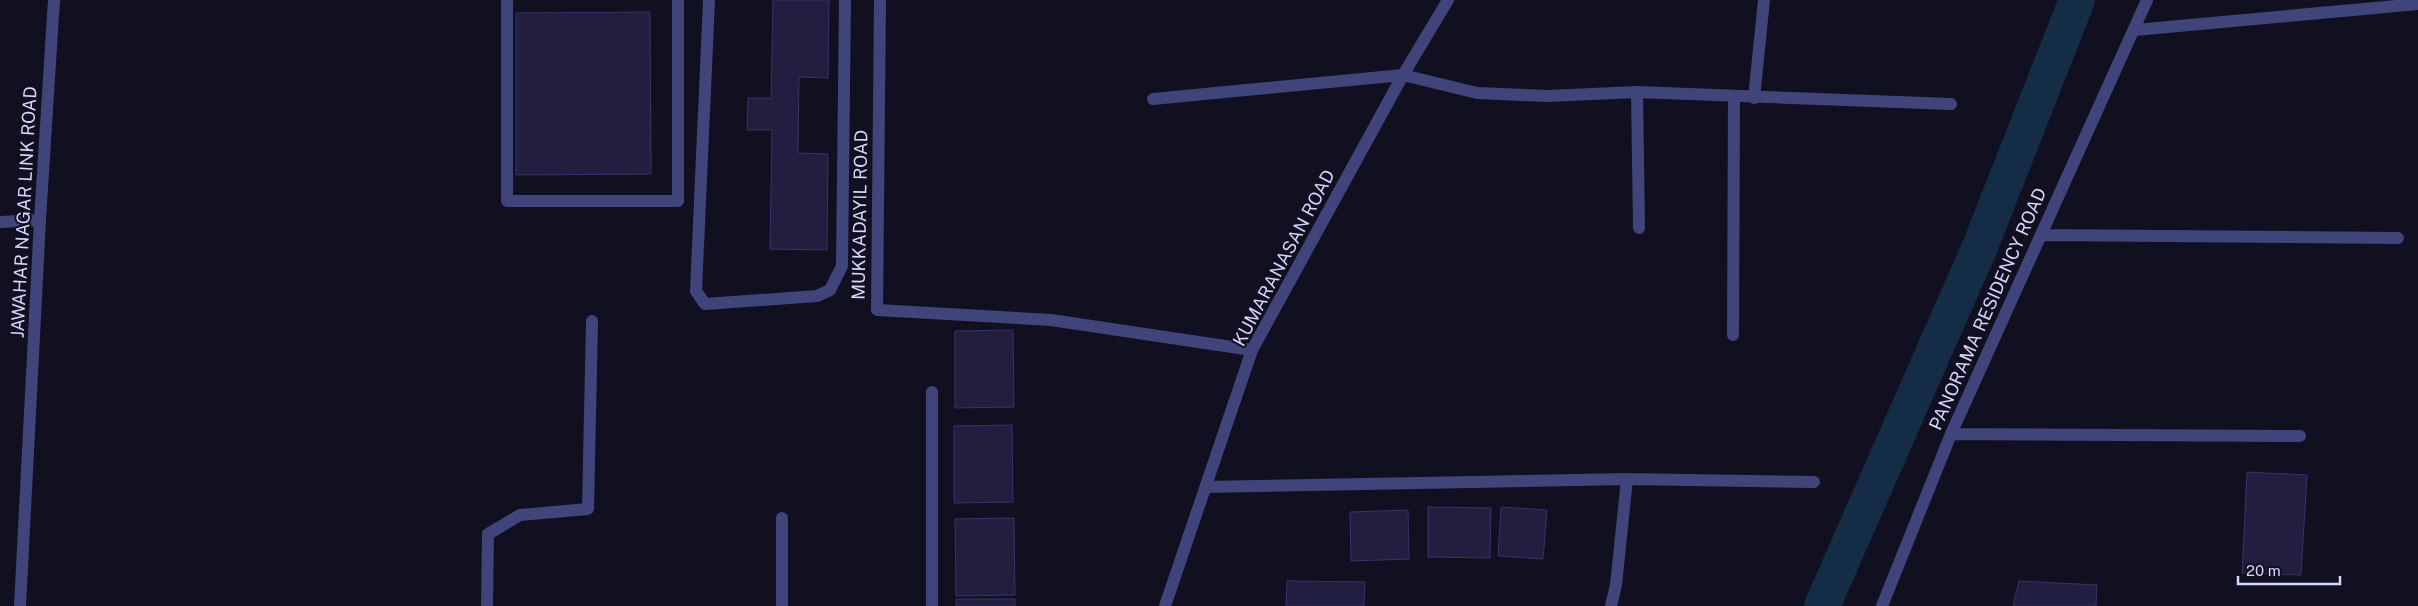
<svg xmlns="http://www.w3.org/2000/svg" width="2418" height="606" font-family="'Public Sans',sans-serif">
  <style>
    .lines { fill: none; stroke-linecap: round; stroke-linejoin: round }
    .canal { stroke: #152c46; stroke-width: 36 }
    .building { fill: #211e40; stroke: #383269 }
    .minor { stroke: #40447b; stroke-width: 12 }
    .labels { text-anchor: middle; stroke-width: 4; stroke-linejoin: round; paint-order: stroke }
    .street-label { font-size: 18px; fill: #d5d4fa; stroke: #111021 }
  </style>
  <rect width="100%" height="100%" fill="#111021"/>
  <g class="lines">
    <path class="canal" d="M1822,606L1979,249L2077,0"/>
  </g>
  <path class="building" d="M773,0H829L828,78L799,77L798,153L828,154L827,250L770,249L772,130H747L748,98H771Z
    M650,12L651,174L516,175V13Z
    M1013,330L1014,407L955,408V331Z
    M1012,425L1013,502L954,503V426Z
    M2247,472L2307,475L2301,575L2242,573Z
    M1428,507L1491,508L1490,558L1428,557Z
    M1501,507L1547,510L1543,559L1498,556Z
    M1408,510L1409,559L1351,561L1350,512Z
    M1014,518L1015,595L956,596L955,519Z
    M1287,581L1365,582L1364,606H1286Z
    M2019,581L2097,585L2096,606H2013Z
    M956,599H1015V606H956Z"/>
  <g class="lines">
    <path class="minor" d="M507,0V201H678V0
      M709,0L696,291L705,304L817,296L830,290L842,266L845,0
      M880,0L877,310L1051,320L1252,350
      M2135,30L2418,4
      M1637,92L1639,228
      M1754,98L1764,0
      M1153,99L1403,75L1477,93L1546,96L1637,92L1951,104
      M0,222L40,220
      M2041,235L2398,238
      M1733,335L1734,97
      M1951,434L2300,436
      M1206,487L1627,479L1814,482
      M20,606L40,220L54,0
      M487,606L488,534L520,515L588,509L592,321
      M782,606V518
      M932,606V392
      M1165,606L1252,350L1403,75L1448,0
      M1611,606L1616,585L1627,479
      M1882,606L1951,434L2147,0"/>
  </g>
  <g class="labels">
    <g class="street-label">
      <text transform="translate(24 212) rotate(-87)" y="6">JAWAHAR NAGAR LINK ROAD</text>
      <text transform="translate(860 215) rotate(-89)" y="6">MUKKADAYIL ROAD</text>
      <text transform="translate(1284 258) rotate(-62)" y="6">KUMARANASAN ROAD</text>
      <text transform="translate(1988 309) rotate(-66)" y="6">PANORAMA RESIDENCY ROAD</text>
    </g>
  </g>
  <path d="M2238 576v8h102v-8" fill="none" stroke="#d5d4fa" stroke-width="2.5"/>
  <text x="2246" y="576" font-size="15" fill="#d5d4fa" stroke="#111021" stroke-width="4" paint-order="stroke">20 m</text>
</svg>
